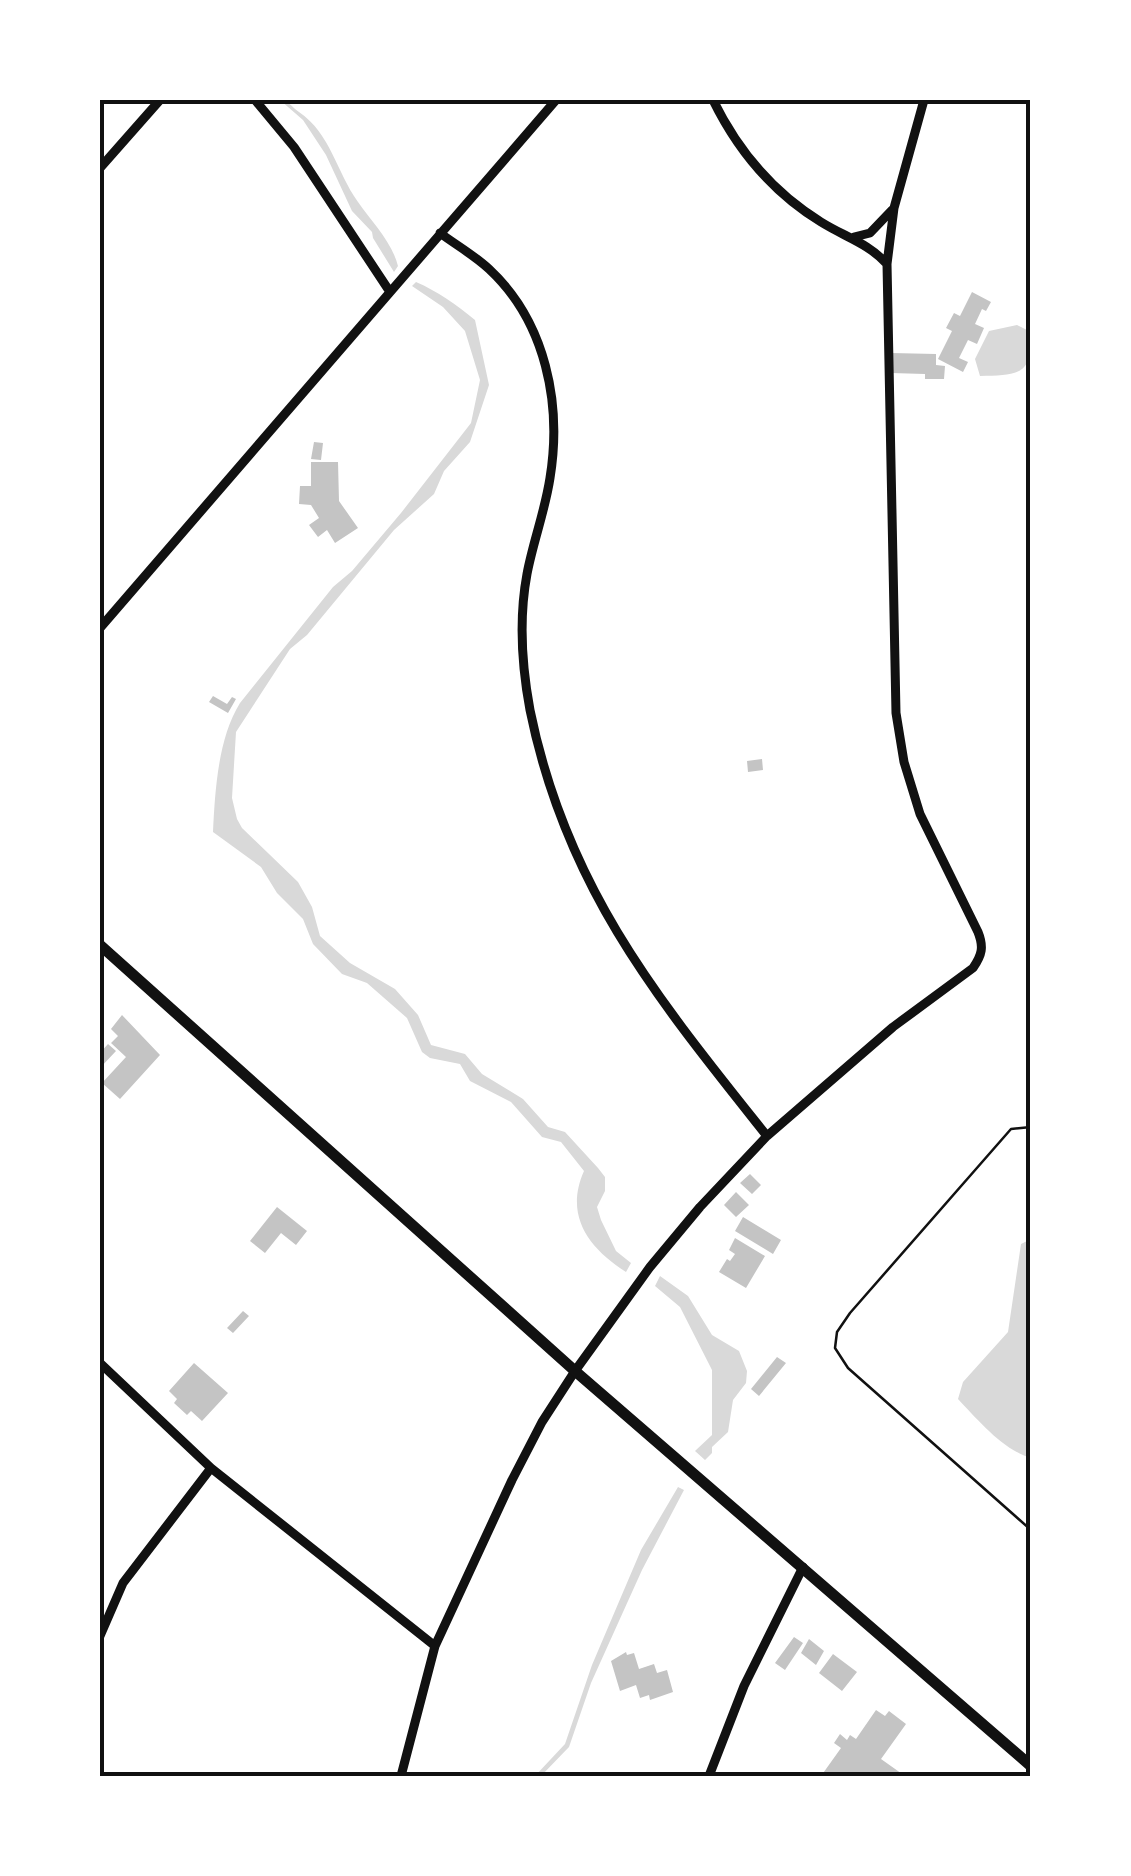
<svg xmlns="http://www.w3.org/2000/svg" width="1131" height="1876" font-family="Signika,sans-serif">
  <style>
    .water { fill: #d9d9d9 }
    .building { fill: #c4c4c4 }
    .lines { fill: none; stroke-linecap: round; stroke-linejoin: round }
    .path { stroke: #111; stroke-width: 2.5 }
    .minor { stroke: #111; stroke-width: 9 }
    .tertiary { stroke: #111; stroke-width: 11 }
    .neatline { fill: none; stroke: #111; stroke-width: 4 }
  </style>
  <rect width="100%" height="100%" fill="#fff"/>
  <path class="water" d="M280,100C290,101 290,106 299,112C331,134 336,171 358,202C372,222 392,242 398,266L394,272L373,238L372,232L352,211L326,155L303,120Z
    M416,282C437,291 457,305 475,320L489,385L470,442L444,471L434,494L394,530L307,635L290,649L236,732L232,798L237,819L242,828L298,882L312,907L320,936L350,963L395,989L418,1015L431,1045L465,1054L482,1074L523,1099L548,1127L565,1132L598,1168L605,1177V1191L597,1207L601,1220L616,1251L631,1263L626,1272C589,1248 564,1216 584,1171L561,1142L542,1137L511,1102L470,1081L460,1064L430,1058L422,1052L407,1018L367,983L342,974L313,944L303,919L277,893L261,867L213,832C215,791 218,738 240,703L333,587L352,571L401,513L471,423L480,380L465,331L443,307L412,286Z
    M1017,325L1031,332C1033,376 1018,375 980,376L975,359L989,331Z
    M1031,1239V1458C1003,1450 978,1420 958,1399L963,1382L1008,1332L1021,1244Z
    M660,1276L688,1296L712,1335L739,1351L747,1371L746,1383L733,1400L728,1432L712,1447V1453L705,1460L695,1451L712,1435V1370L680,1307L655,1286Z
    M678,1487L684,1490L642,1570L591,1683L569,1747L541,1776H535L565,1744L592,1665L641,1550Z"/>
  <path class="building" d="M972,292L991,302L986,311L982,309L975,324L984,328L977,344L968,340L959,358L968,362L963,372L938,359L952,331L946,328L954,313L960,316Z
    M891,353L936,354V365L945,366L944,379H925V374L891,373Z
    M314,442L323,443L321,460L311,459Z
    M311,462H338L339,501L358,528L335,543L327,530L318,537L309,525L319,518L311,505L299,504L300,486H311Z
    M213,696L227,704L232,697L236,699L228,713L209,702Z
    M762,759L763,770L748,772L747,761Z
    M122,1015L160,1055L120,1099L102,1083L126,1057L111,1043L118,1036L111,1029Z
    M108,1044L116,1051L100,1068V1053Z
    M750,1174L761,1185L752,1194L740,1183Z
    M736,1192L749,1205L736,1217L724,1205Z
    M277,1207L307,1231L296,1245L281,1233L265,1253L250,1241Z
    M743,1217L781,1240L773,1254L735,1231Z
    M735,1238L765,1256L746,1288L719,1272L727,1259L730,1261L735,1254L729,1250Z
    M243,1311L249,1316L233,1333L227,1328Z
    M777,1357L786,1363L759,1396L751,1389Z
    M194,1363L228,1393L202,1421L191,1411L187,1415L174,1403L177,1399L169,1391Z
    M794,1637L803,1643L785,1670L775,1663Z
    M809,1639L824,1651L816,1665L801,1653Z
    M626,1652L627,1655L634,1653L639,1669L654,1664L657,1673L667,1670L673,1692L650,1700L649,1695L640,1698L636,1685L620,1691L611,1661Z
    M833,1654L857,1672L842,1691L819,1673Z
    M876,1710L885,1716L889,1711L906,1724L881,1759L905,1776H821L841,1748L834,1743L840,1734L847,1740L850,1735L856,1739Z"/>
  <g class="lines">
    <path class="path" d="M1031,1127L1011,1129L850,1313L837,1332L835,1348L848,1368L1031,1530"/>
    <path class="minor" d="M255,100L294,147L390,292
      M713,100C738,151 772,192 821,222C845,237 868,243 887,264
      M100,168L160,100
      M440,233C456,245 474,255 489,269C546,322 562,404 550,478C545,511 533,542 527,574C519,617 522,667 530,710C566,888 658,999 767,1136
      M854,237L870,233L892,210
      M100,628L556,100
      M100,1363L211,1468L435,1646
      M100,1636L123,1583L211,1468
      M401,1776L435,1646L512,1480L542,1422L575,1371L650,1267L700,1207L767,1136L893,1027L973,968C982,955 984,947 978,932L920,814L904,762L896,713L887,264L894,208L924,100
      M709,1776L744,1686L803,1567"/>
    <path class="tertiary" d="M100,945L575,1371L1031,1766"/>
  </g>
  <rect width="1131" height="1876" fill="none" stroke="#ffffff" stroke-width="205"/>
  <rect x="102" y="102" width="926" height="1672" class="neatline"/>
</svg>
